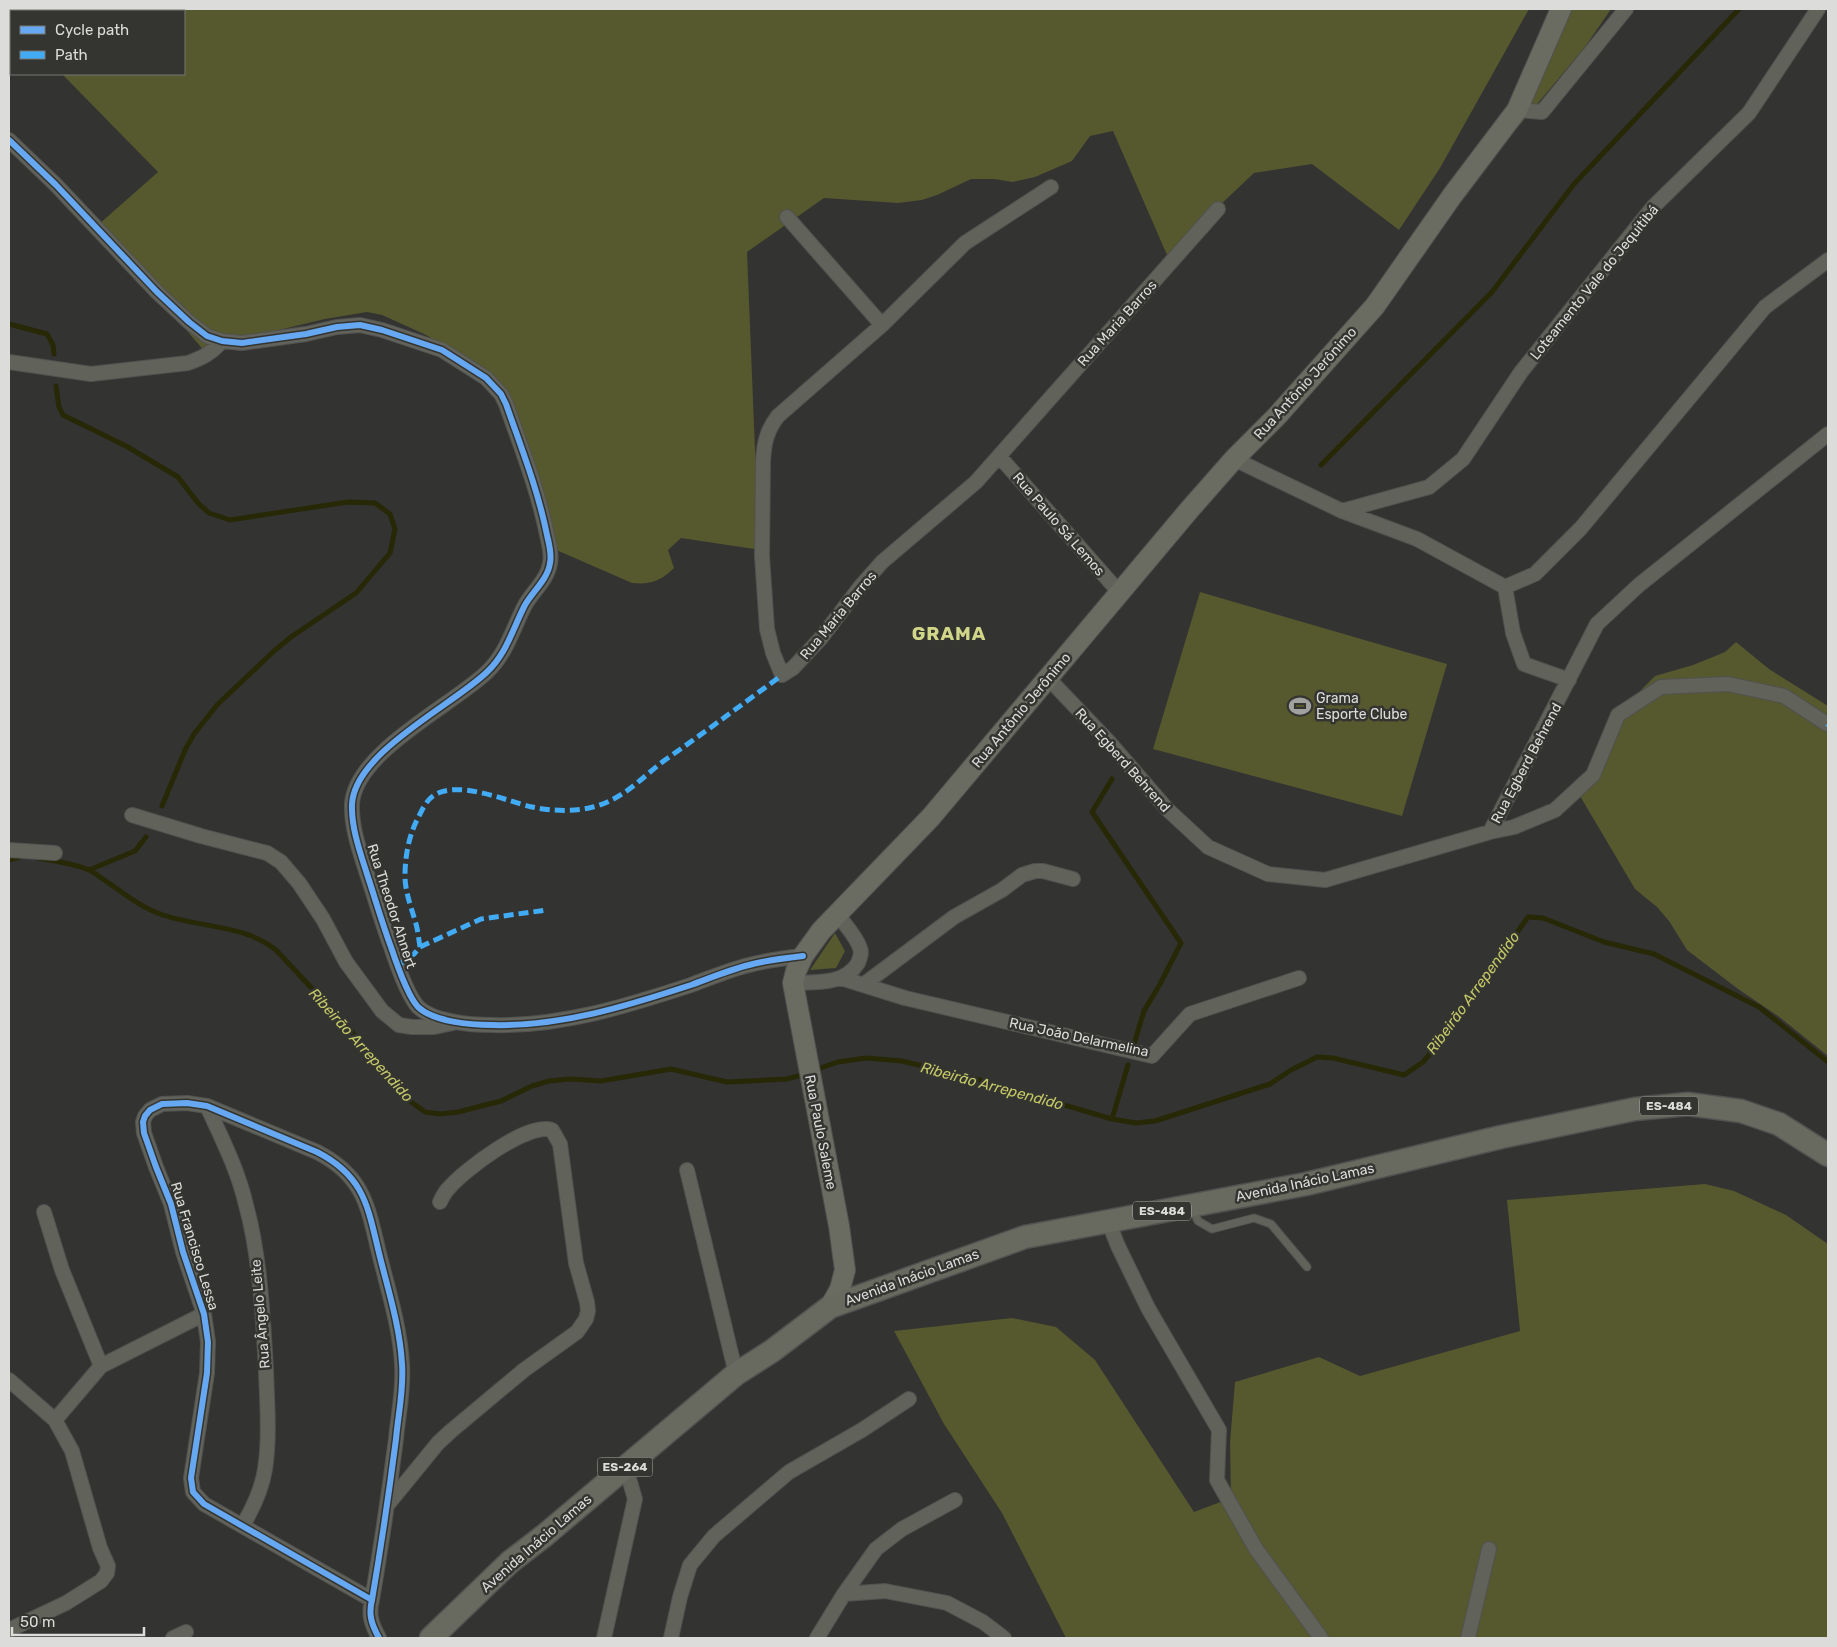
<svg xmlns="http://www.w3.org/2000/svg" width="1837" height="1647" font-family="Rubik,sans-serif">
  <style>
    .green { fill: #56582e }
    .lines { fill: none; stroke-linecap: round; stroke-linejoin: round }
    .stream { stroke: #272806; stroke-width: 5 }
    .service-casing { stroke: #515250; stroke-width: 9 }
    .minor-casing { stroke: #515250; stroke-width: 16 }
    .secondary-casing { stroke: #515250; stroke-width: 22 }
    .primary-casing { stroke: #515250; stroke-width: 25 }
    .service { stroke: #616259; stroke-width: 7 }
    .minor { stroke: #616259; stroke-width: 14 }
    .secondary { stroke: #6b6c61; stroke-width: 20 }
    .primary { stroke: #696a5f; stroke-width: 22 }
    .quiet { stroke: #42abf6; stroke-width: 5; stroke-dasharray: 10 5; stroke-linecap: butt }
    .cycleway-casing { stroke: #343431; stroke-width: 9 }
    .cycleway { stroke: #66a8f1; stroke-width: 6 }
    .labels { text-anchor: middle; stroke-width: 5; stroke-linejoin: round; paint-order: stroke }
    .shield { fill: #343431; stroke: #aaaaa8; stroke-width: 1 }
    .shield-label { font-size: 12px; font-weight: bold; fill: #dcdddb }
    .street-label { font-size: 14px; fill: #dcdddb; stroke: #343431 }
    .poi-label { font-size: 14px; fill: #dcdddb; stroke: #343431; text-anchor: start }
    .water-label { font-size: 15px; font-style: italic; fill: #c4c866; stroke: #343431 }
    .district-label { font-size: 19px; font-weight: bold; letter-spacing: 1px; fill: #d1d688; stroke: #343431 }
  </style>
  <rect width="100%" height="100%" fill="#333332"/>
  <path class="green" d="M9,9H1529L1440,168L1399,230L1312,164L1254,173L1167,255L1113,131L1090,136L1072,161L1035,177L1013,182L994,179H971L937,195L922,200L898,203L824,198L747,252L759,548L754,549L681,538L668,550L674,568C661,581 650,585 632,583L554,549L520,444L495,377L485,368L424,334L382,315L367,312L325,319L262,334L205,352L98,225L158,172L62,74H184V11H11V21L9,19Z
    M1570,9H1611L1585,47L1518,127L1503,134Z
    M1200,592L1447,664L1402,816L1153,749Z
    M1736,642L1769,669L1828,706V1056L1778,1016L1738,989L1687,950L1669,921L1657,907L1635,889L1580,796L1605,758L1622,718L1642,689L1655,676L1693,665L1725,652Z
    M835,933L845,951L836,968L810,970Z
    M1705,1184L1734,1191L1786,1215L1828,1244V1638H1066L1002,1513L944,1424L894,1331L1012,1318L1056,1327L1095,1360L1194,1512L1231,1498L1230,1442L1235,1382L1319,1357L1360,1376L1520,1331L1507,1200Z"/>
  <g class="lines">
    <path class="stream" d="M9,324L47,334L53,345L54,354
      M56,386L59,407L63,415L126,446L178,477L198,503L209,513L230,520L348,502L375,503L390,514L395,529L390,553L356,593L291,637L274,651L217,705L194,734L185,750L162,806
      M1321,465L1492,292L1574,184L1739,9
      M1112,779L1092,812L1181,943L1160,984L1144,1011L1134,1044
      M38,858C53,861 78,864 91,871C115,886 136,906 163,915C201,928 243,924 276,950L349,1028L386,1078L403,1096L425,1112L440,1114L458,1112L501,1101L532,1086L549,1081L570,1079L601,1081L671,1069L727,1082L787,1079L805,1074
      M9,860L23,856
      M89,870L135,851L146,837
      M815,1070L838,1062L866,1058L902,1061L976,1079L1112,1119L1136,1123L1155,1121L1270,1084L1291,1070L1317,1057L1333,1058L1404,1075L1423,1062L1435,1048L1528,917L1543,918L1604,942L1654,954L1759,1007L1828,1062
      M1112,1119L1128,1065"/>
    <g class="service-casing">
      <path id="service" d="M1192,1208L1198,1221L1212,1229L1254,1218L1271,1224L1307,1267"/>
    </g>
    <g class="minor-casing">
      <path id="minor" d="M1517,110L1542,112L1626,9
        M9,140L56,185L157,292L189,322L207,336L222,341L242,343L306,334L337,327L360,325L382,330L442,350L486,378L501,394L506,404C521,447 538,490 547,535C549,544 552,554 550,563C548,579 533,591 525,605C513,628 507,653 487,672C453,705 355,752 352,804C351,827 360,852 367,874C375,898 382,923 391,947C396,962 408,996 418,1007C434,1022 471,1025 492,1025C560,1027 627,1006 691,985C710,978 729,970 749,965C767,960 785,958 803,956
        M1051,187L965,243L882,325L778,416C767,430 764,443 763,461L762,556L767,629L773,653L782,675L793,668L821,638L860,587L882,562L976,482L1218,209
        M787,217L882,325
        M9,362L91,374L188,363C202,358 212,353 222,341
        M999,456L1119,592
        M1234,459L1342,511L1417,539L1505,587L1513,633L1524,664L1569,680
        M1342,511L1429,487L1463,459L1521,372L1653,207L1749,113L1818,9
        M1505,587L1535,574L1581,528L1765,307L1828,260
        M1048,678L1109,742L1167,809L1208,847L1268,874L1325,880L1490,832L1514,827L1555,810L1593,775L1618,715L1661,687L1728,684L1784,696L1827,724
        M132,815L201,836L267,853L281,862L299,883L323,919L346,962L382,1011L399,1025L412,1027H434L453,1023
        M1490,832L1597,624L1639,585L1828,434
        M9,850L55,853
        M841,978L905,998L1152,1056L1190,1014L1299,978
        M793,983C816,982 845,985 858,963C860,958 862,953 860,948C856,936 845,925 838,915
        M863,985L954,917L1002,890L1022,875L1035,871H1043L1073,879
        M207,1106C222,1139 238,1170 246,1205C260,1256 263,1317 266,1370C267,1403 270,1437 265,1469C262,1489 253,1508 243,1525
        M687,1170L736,1374
        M44,1212L62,1270L101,1366
        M1108,1221L1118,1246L1148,1308L1219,1430L1217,1480L1256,1549L1321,1638
        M9,1380L55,1420L72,1451L100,1548L108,1566L107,1573L101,1581L66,1603L9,1630
        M55,1420L101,1366L204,1314
        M389,1503L438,1443L451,1431L524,1370L577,1332L586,1319L588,1311L587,1302L576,1263L560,1144L552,1130C527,1122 464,1170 448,1189C444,1193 442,1198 440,1202
        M844,1594L885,1591L947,1603L983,1622L1004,1638
        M372,1600L204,1504L193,1492L191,1478L207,1373L208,1342L204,1314L183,1252L171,1204L156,1167L144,1133L143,1122L145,1116L150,1110L162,1104L187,1103L207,1106L317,1152C366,1177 368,1209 380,1257C389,1293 400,1328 402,1364C404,1390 398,1415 396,1439C389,1493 381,1547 372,1600C368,1615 372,1625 379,1638
        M173,1638L186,1632
        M604,1638L635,1499L630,1482L624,1468
        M671,1638L680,1597L690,1565L714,1536L789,1472L862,1430L909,1399
        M817,1638L844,1594L876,1549L902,1529L955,1500
        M1468,1638L1489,1549"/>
    </g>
    <g class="secondary-casing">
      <path id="secondary" d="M830,1307L840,1289L845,1270L839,1226L793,983L796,971L803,956L821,931L931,817L1190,509L1234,459L1277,416L1375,306L1452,196L1517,110L1561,9"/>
    </g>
    <g class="primary-casing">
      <path id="primary" d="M431,1638L510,1562L545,1535L736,1374L772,1351L830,1307L1025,1237L1306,1184L1501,1137L1635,1109L1688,1104L1741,1111L1779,1124L1828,1155"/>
    </g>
    <use href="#service" class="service"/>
    <use href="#minor" class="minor"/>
    <use href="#secondary" class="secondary"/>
    <use href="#primary" class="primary"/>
    <path class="quiet" d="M1827,724L1828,725
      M420,947L481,919L547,910
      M397,966L414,954L420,947C419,940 418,934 417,928C413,911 405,894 405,876C405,856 409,835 418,818C422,810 426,801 433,796C457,779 506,801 532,807C551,811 574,812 593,807C624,799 641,778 665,760C705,732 743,704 782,675"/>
    <g class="cycleway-casing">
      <path id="cycleway" d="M9,140L56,185L157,292L189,322L207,336L222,341L242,343L306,334L337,327L360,325L382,330L442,350L486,378L501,394L506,404C521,447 538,490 547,535C549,544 552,554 550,563C548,579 533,591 525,605C513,628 507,653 487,672C453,705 355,752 352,804C351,827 360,852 367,874C375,898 382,923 391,947C396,962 408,996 418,1007C434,1022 471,1025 492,1025C560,1027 627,1006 691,985C710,978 729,970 749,965C767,960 785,958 803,956
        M372,1600L204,1504L193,1492L191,1478L207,1373L208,1342L204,1314L183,1252L171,1204L156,1167L144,1133L143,1122L145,1116L150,1110L162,1104L187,1103L207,1106L317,1152C366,1177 368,1209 380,1257C389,1293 400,1328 402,1364C404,1390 398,1415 396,1439C389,1493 381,1547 372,1600C368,1615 372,1625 379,1638"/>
    </g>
    <use href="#cycleway" class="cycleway"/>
  </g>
  <defs>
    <g id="stadium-bare" transform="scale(1.725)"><path d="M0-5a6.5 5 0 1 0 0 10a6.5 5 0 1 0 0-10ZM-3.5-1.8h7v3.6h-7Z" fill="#a1a2a0" stroke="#343431" stroke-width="2.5" paint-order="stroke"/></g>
  </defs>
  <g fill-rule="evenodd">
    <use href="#stadium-bare" x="1300" y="706"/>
  </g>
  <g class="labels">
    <g class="shield">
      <rect x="1640" y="1096.5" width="58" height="19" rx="4"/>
      <rect x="1133" y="1201.5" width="58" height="19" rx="4"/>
      <rect x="597.5" y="1457.5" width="55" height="19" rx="4"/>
    </g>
    <g class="shield-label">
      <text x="1669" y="1110">ES-484</text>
      <text x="1162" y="1215">ES-484</text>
      <text x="625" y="1471">ES-264</text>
    </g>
    <g class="street-label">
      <text transform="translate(1594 282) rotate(-51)" y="5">Loteamento Vale do Jequitibá</text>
      <text transform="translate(1117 323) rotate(-48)" y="5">Rua Maria Barros</text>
      <text transform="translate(1305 383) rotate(-48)" y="5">Rua Antônio Jerônimo</text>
      <text transform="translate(1059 524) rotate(49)" y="5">Rua Paulo Sá Lemos</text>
      <text transform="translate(838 615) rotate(-50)" y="5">Rua Maria Barros</text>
      <text transform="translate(1021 710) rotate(-50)" y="5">Rua Antônio Jerônimo</text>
      <text transform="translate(1123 760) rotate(48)" y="5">Rua Egberd Behrend</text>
      <text transform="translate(1526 763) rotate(-62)" y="5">Rua Egberd Behrend</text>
      <text transform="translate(392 906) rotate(72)" y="5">Rua Theodor Ahnert</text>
      <text transform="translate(1079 1037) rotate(12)" y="5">Rua João Delarmelina</text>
      <text transform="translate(821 1132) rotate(79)" y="5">Rua Paulo Saleme</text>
      <text transform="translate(1305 1182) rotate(-12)" y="5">Avenida Inácio Lamas</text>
      <text transform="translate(195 1246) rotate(73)" y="5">Rua Francisco Lessa</text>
      <text transform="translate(912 1277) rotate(-20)" y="5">Avenida Inácio Lamas</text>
      <text transform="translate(260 1314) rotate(-95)" y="5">Rua Ângelo Leite</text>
      <text transform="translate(536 1543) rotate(-41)" y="5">Avenida Inácio Lamas</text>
    </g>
    <g class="poi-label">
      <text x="1316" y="703">Grama<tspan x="1316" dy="16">Esporte Clube</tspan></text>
    </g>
    <g class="water-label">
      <text transform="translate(1473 993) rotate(-54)" y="5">Ribeirão Arrependido</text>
      <text transform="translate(361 1045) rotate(48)" y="5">Ribeirão Arrependido</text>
      <text transform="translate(992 1086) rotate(15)" y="5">Ribeirão Arrependido</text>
    </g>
    <g class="district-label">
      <text x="949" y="640">GRAMA</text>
    </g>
  </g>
  <rect width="1837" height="1647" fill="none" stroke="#dcdddb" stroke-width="20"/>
  <rect x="10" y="10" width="175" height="65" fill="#343431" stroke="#777875"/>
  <rect x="20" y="26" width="25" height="8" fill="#66a8f1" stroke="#777875"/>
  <text x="55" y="35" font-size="15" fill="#dcdddb">Cycle path</text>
  <rect x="20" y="51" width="25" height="8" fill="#42abf6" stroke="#777875"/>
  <text x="55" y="60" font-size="15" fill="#dcdddb">Path</text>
  <path d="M12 1627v8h132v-8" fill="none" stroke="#dcdddb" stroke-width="2.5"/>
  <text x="20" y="1627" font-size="15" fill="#dcdddb" stroke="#343431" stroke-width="4" paint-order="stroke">50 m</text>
</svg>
